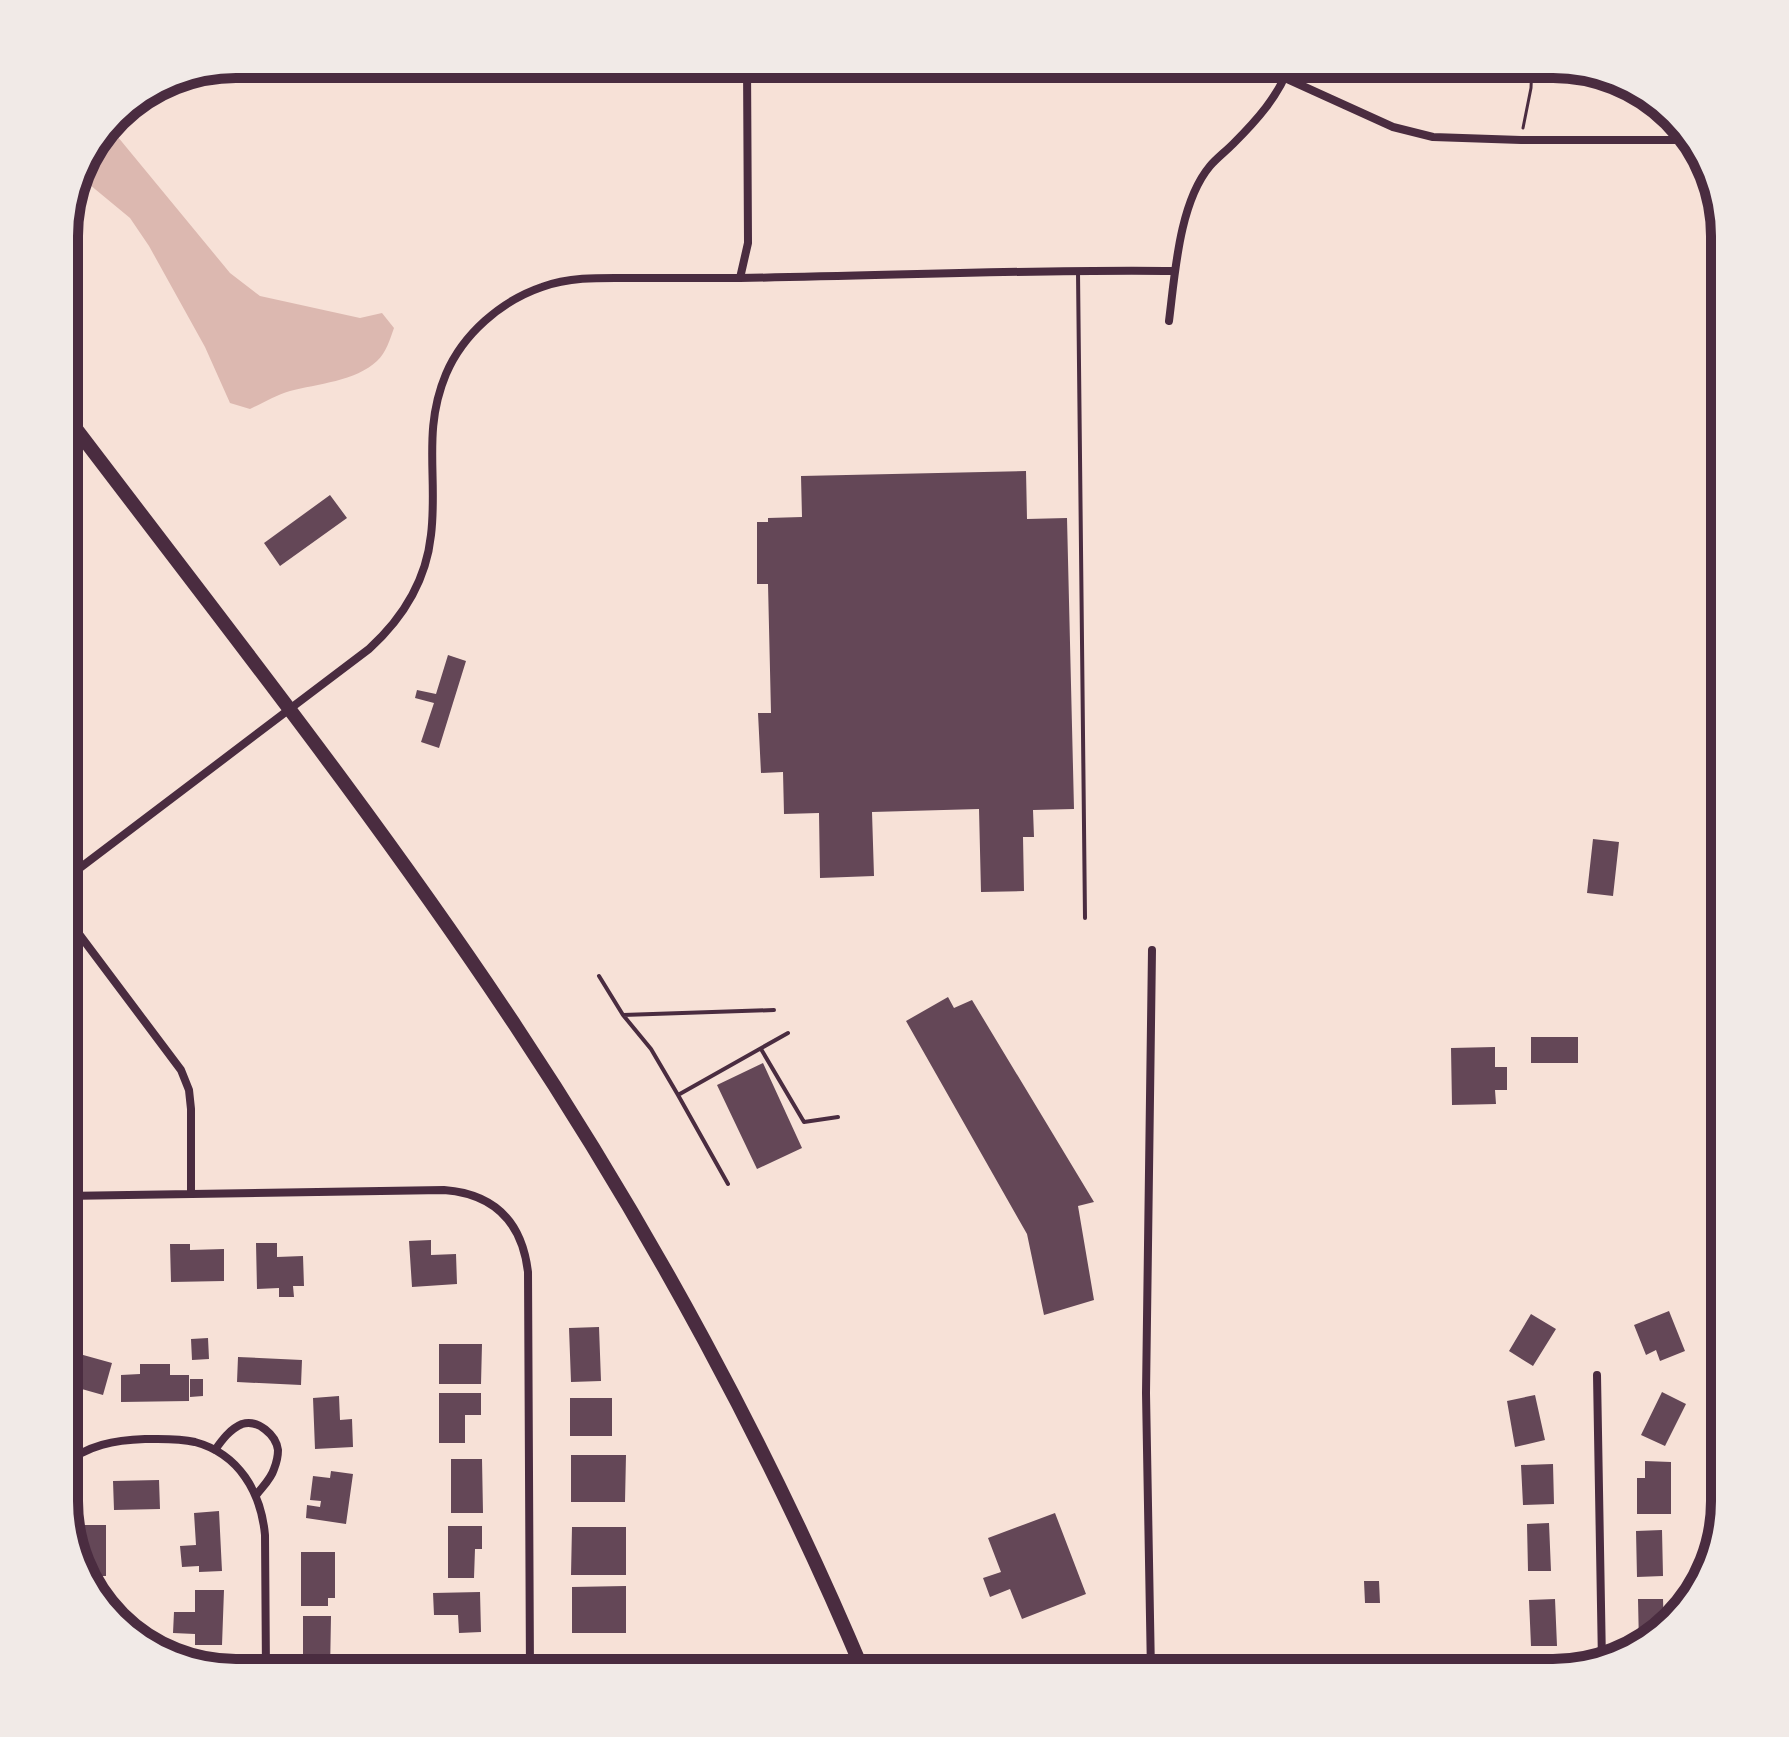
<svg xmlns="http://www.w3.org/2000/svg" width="1789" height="1737" font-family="'Noto Sans',sans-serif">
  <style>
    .water { fill: #dcb8b0 }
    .building { fill: #644757 }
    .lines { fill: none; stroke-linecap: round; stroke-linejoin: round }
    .path { stroke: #4a2c40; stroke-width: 3 }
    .service { stroke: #4a2c40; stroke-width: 4 }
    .minor { stroke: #4a2c40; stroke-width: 8 }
    .primary { stroke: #4a2c40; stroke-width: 14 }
    .rim { fill: none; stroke: #4a2c40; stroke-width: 10 }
  </style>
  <rect width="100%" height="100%" fill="#f7e1d7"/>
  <path class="water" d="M108,125L230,273L260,296L360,318L382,313L394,328C390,339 386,353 377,361C356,381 317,384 290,391C276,395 263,403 250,409L230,403L205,347L149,246L130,218L78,175L82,160Z"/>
  <path class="building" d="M1026,471L1027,519L1067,518L1074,809L1033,810L1034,837H1023L1024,891L981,892L979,809L872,812L874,876L820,878L819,813L784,814L783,772L761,773L758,713H771L768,584H757V522H768V518L802,517L801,476Z
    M330,495L347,518L280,566L264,543Z
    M448,655L466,661L439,748L421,742L434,703L415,698L417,690L436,694Z
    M1593,839L1619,842L1613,896L1587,893Z
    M948,997L954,1008L972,1000L1094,1202L1078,1206L1094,1300L1044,1315L1027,1234L906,1021Z
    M1531,1037H1578V1063H1531Z
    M1495,1047V1067H1507V1090H1495L1496,1104L1452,1105L1451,1048Z
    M763,1063L802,1148L757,1169L717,1085Z
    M431,1240V1255L456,1254L457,1284L412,1287L409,1241Z
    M256,1243H277V1257L303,1256L304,1286H293L294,1297H279V1288L257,1289Z
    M170,1244H190V1250L224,1249V1281L171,1282Z
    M1669,1311L1685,1351L1660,1361L1656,1350L1646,1355L1634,1325Z
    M1531,1314L1556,1329L1533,1366L1509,1351Z
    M599,1327L601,1381L571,1382L569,1328Z
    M208,1338L209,1359L192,1360L191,1339Z
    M439,1344H482L481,1384H439Z
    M76,1353L112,1363L103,1395L64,1384V1356L75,1359Z
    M238,1357L302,1360L301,1385L237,1382Z
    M140,1364H170V1375H189V1401L121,1402V1375L140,1374Z
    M190,1379H203V1396L190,1397Z
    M1662,1392L1686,1404L1665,1446L1641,1435Z
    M439,1393H481V1415H465V1443H439Z
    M1535,1395L1545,1440L1515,1447L1507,1401Z
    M339,1396L340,1420L352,1419L353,1447L315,1449L313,1398Z
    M570,1398H612V1436H570Z
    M571,1455H626L625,1502H571Z
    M451,1459H482L483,1513H451Z
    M1645,1461L1671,1462V1514H1637V1478H1645Z
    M1553,1464L1554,1504L1523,1505L1521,1465Z
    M331,1471L353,1474L346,1524L306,1518L307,1505L320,1507L321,1501L310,1500L313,1476L330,1478Z
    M159,1480L160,1509L114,1510L113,1481Z
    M219,1511L222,1571L199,1572V1566L182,1567L180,1546L196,1545L194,1513Z
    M1055,1513L1086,1594L1022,1619L1010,1589L990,1597L983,1578L1001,1572L988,1538Z
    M1549,1523L1551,1571H1528L1527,1524Z
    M69,1525H106V1576H83L79,1570V1551H74Z
    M448,1526H482V1549H475L474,1578H448Z
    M572,1527H626V1575H571Z
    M1662,1530L1663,1576L1637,1577L1636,1531Z
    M301,1552H335V1598H328V1606H301Z
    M1364,1581H1379L1380,1603H1365Z
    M626,1586V1633H572V1587Z
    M195,1590H224L222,1645H195V1634L173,1633L174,1612H195Z
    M480,1592L481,1632L459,1633L458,1615H434L433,1593Z
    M1555,1599L1557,1646H1531L1529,1600Z
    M1638,1599H1663L1664,1631L1643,1644L1639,1645Z
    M303,1616H331L330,1672H303Z
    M572,1663H626V1673H572Z"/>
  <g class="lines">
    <path class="path" d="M1523,128L1531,88L1532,64"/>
    <path class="service" d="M1078,272L1085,918
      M599,976L623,1015L651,1049L678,1095L788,1033
      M623,1015L774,1010
      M761,1049L804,1122L838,1117
      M678,1095L728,1184"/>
    <path class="minor" d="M1285,78L1393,127L1433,137L1521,140H1693
      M740,278L748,243L747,64
      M1169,321C1175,274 1179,203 1210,166C1217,158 1225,152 1233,144C1256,121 1279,96 1290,64
      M64,880L369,649C403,618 426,582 431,535C438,478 422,431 446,374C463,334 501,301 542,287C572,276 605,278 637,278C672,278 706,278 740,278C885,276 1030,269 1175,271
      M64,914L181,1070L189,1090L191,1109V1194
      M64,1196L444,1190C495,1194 522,1222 528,1272L530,1673
      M1597,1375L1602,1663
      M64,1439L79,1453
      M215,1450C222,1440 230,1429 242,1424C258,1419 276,1435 278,1450C278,1456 276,1464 274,1469C271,1479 263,1486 257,1494
      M64,1465C87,1445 115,1440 145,1439C162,1439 178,1438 195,1442C239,1454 261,1492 265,1535L266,1673
      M1151,1673L1146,1393L1152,950"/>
    <path class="primary" d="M64,413C217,615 375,814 515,1025C649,1227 770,1449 864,1673"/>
  </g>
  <path d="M0 0H1789V1737H0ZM236 78H1553A158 158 0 0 1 1711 236V1501A158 158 0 0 1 1553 1659H236A158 158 0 0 1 78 1501V236A158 158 0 0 1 236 78Z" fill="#f1eae7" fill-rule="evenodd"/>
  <path class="rim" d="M236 78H1553A158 158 0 0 1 1711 236V1501A158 158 0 0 1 1553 1659H236A158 158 0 0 1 78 1501V236A158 158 0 0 1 236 78Z"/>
</svg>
